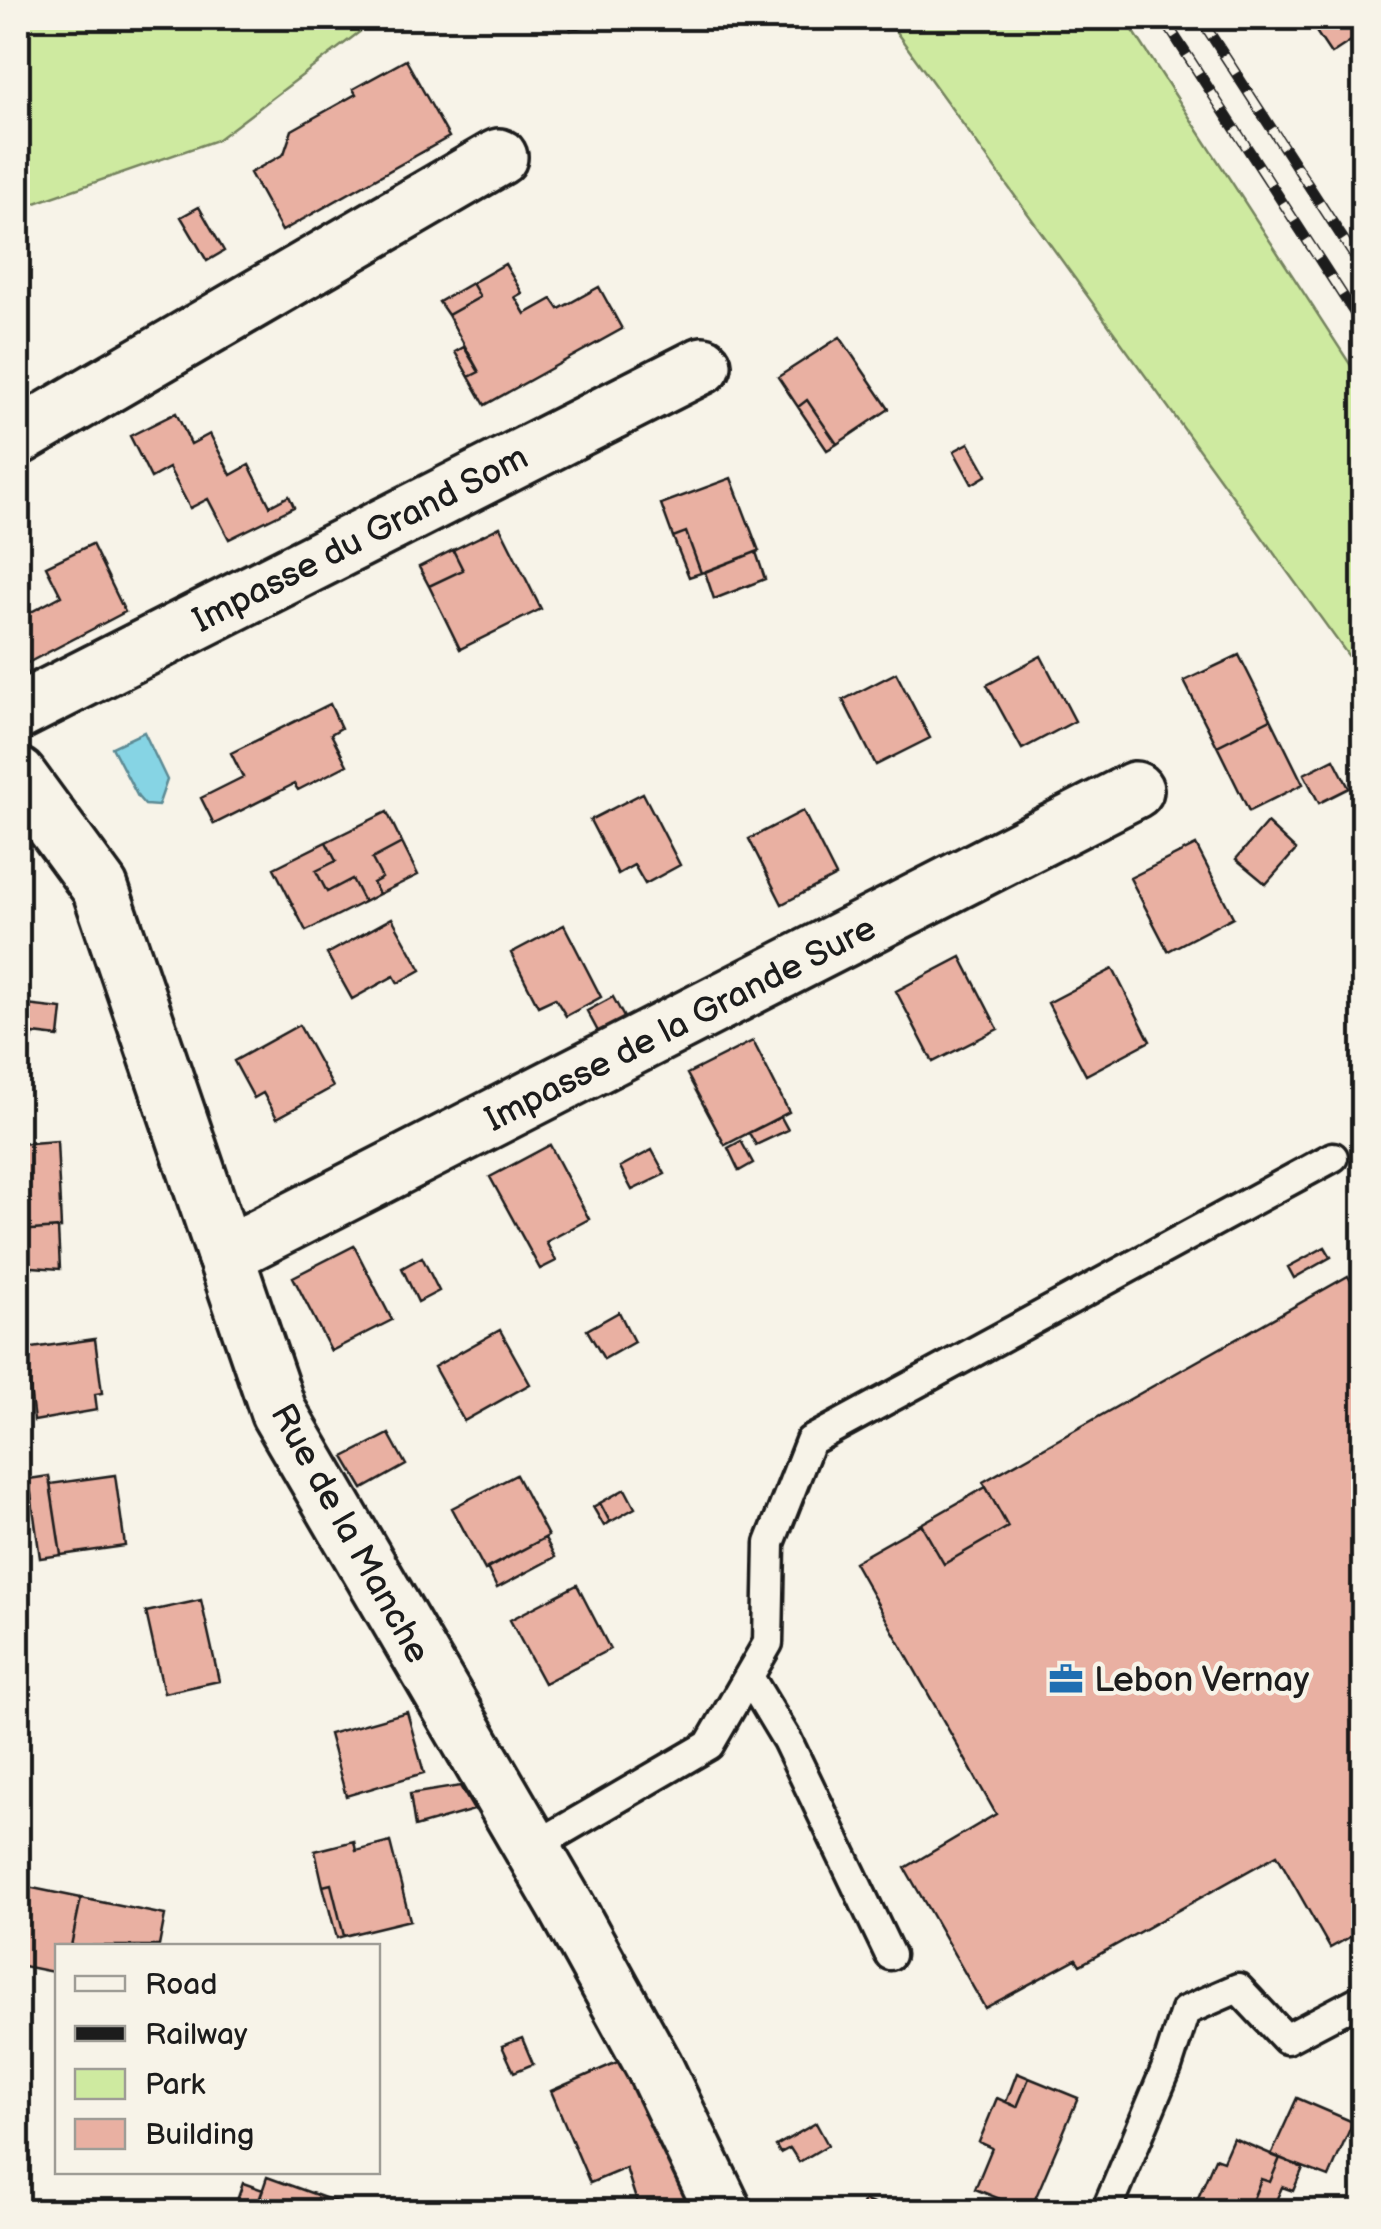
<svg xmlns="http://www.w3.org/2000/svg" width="1381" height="2229" font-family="'Balsamiq Sans',sans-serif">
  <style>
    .green { fill: #ceeaa0; stroke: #75835e; stroke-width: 2.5 }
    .water { fill: #86d4e4; stroke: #5c8a94; stroke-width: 2.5 }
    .building { fill: #e9b0a2; stroke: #1c1c1c; stroke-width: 2.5 }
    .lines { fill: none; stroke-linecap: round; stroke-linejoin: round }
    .service-casing { stroke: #1c1c1c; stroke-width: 35 }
    .minor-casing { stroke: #1c1c1c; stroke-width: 62 }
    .tertiary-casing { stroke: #1c1c1c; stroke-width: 62 }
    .service { stroke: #f7f3e8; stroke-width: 28 }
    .minor { stroke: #f7f3e8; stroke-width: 55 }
    .tertiary { stroke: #f7f3e8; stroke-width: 55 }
    .rail-casing { stroke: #1c1c1c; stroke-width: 11 }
    .rail { stroke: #f7f3e8; stroke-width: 8; stroke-dasharray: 22; stroke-linecap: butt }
    .labels { text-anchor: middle; stroke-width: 9; stroke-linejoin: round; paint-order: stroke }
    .street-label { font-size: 35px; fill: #1c1c1c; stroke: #f7f3e8 }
    .poi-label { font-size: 35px; fill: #1c1c1c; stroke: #f7f3e8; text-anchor: start }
  </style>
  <rect width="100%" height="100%" fill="#f7f3e8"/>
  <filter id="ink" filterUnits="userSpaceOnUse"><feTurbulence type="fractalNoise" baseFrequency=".01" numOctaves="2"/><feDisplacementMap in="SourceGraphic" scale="20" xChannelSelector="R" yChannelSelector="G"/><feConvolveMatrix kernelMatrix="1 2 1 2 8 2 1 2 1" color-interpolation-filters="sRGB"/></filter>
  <g filter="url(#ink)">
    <path class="green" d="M18,18H378L217,140L18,209Z
      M886,18H1125L1363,384V676Z"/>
    <path class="water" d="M144,732L167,780L158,806L145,805L138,797L112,747Z"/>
    <path class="building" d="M568,18H615L571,30Z
      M1307,18H1353L1363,33L1331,54Z
      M406,60L449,137L282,231L250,173L284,154L292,130L356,94L353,89Z
      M199,207L224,251L207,261L181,217Z
      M505,264L522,293L515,297L525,314L552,299L559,309L599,287L622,329L485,405L469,377L479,372L448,315L480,297L472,283Z
      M472,283L480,297L448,315L439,302Z
      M840,337L889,409L837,444L807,400L798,407L778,377Z
      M464,347L479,372L469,377L455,352Z
      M807,400L837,444L827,450L798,407Z
      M176,413L191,444L210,434L231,475L249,465L270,506L289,496L294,507L229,539L208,499L190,508L169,468L151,478L130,436Z
      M969,443L987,475L972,484L954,451Z
      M731,478L759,551L701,573L686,532L673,537L661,504Z
      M500,527L541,609L460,649L429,586L463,570L453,550Z
      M686,532L701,573L689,577L673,537Z
      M92,544L125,612L18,668V619L61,596L46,566Z
      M453,550L463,570L429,586L419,567Z
      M756,552L765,579L714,599L705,572Z
      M1239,655L1271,719L1217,746L1184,681Z
      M1041,656L1075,721L1022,749L987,685Z
      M896,673L930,738L876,765L843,700Z
      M330,704L341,728L331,734L347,765L298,790L294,784L214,824L201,798L243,777L231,753Z
      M1271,719L1303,784L1249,811L1217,746Z
      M1334,759L1349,788L1319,803L1304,774Z
      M643,793L680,865L645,884L634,865L618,874L590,820Z
      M803,811L836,876L782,904L749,839Z
      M387,812L402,843L372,859L382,878L373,883L379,894L364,902L352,879L327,892L316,871L336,861L326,842Z
      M1267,823L1296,850L1266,884L1236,859Z
      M326,842L336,861L316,871L327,892L352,879L364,902L306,931L274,868Z
      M402,843L418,875L379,894L373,883L382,878L372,859Z
      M1196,845L1233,917L1168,951L1130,878Z
      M392,918L421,970L398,983L394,976L352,999L327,954Z
      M564,925L601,997L566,1016L555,998L538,1006L511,953Z
      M961,957L998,1029L933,1062L896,991Z
      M1113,969L1150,1041L1086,1075L1048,1003Z
      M613,997L627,1023L601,1037L587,1011Z
      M18,1004L62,1009L59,1037L33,1034L26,1078L18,1077Z
      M299,1025L333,1087L277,1118L263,1093L254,1098L234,1061Z
      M753,1041L789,1112L725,1145L687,1074Z
      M781,1117L788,1130L756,1145L749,1133Z
      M57,1141L61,1228L18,1231V1144Z
      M741,1141L753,1163L739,1171L728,1148Z
      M550,1145L589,1219L546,1242L556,1261L540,1269L490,1177Z
      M652,1150L665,1174L632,1190L620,1167Z
      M58,1228L60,1269L18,1266V1231Z
      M354,1246L392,1320L331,1351L293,1277Z
      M1325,1247L1331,1257L1294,1278L1288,1267Z
      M422,1257L439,1291L418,1302L402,1268Z
      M1348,1276L1364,1304V1929L1330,1948L1277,1855L1080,1965L1076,1959L985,2008L905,1868L996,1814L854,1562L921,1524L944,1564L1008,1527L983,1482Z
      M619,1312L634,1342L604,1359L587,1330Z
      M500,1330L530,1384L464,1421L434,1367Z
      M95,1339L102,1393L95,1394L97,1410L34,1421L25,1349Z
      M389,1434L406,1465L363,1489L344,1457Z
      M115,1475L125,1546L61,1555L50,1484Z
      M516,1475L548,1536L485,1570L452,1508Z
      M49,1476L61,1555L40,1558L29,1479Z
      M986,1487L1008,1527L944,1564L921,1524Z
      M625,1489L635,1508L610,1522L600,1503Z
      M600,1503L610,1522L604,1526L593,1507Z
      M545,1538L555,1557L497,1588L487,1568Z
      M577,1585L610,1649L544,1683L510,1620Z
      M201,1600L219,1681L164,1693L146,1612Z
      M407,1712L424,1773L346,1796L329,1734Z
      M460,1786L474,1810L415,1827L410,1794Z
      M354,1841L356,1851L390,1842L410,1920L344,1936L331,1884L323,1886L315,1851Z
      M331,1884L344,1936L337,1938L323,1886Z
      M18,1885L81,1898L71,1946H58V1973L18,1965Z
      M81,1898L165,1915L159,1946H71Z
      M522,2038L533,2064L514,2072L502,2046Z
      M622,2060L661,2149L665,2150L695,2212H640L626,2168L590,2183L551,2091Z
      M1017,2073L1029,2078L1017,2107L1006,2102Z
      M1029,2078L1078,2098L1030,2211L975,2189L992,2148L979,2142L997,2098L1017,2107Z
      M1297,2098L1353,2122L1329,2177L1271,2155Z
      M816,2123L828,2145L799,2162L790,2148L780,2153L776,2146Z
      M1233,2138L1280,2158L1270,2182L1261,2179L1248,2212H1210L1195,2205L1215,2158L1223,2161Z
      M1280,2158L1303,2168L1293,2191L1282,2187L1271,2212H1258L1249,2208L1261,2179L1270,2182Z
      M267,2177L364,2212H255Z
      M243,2183L263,2190L255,2212H233Z
      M864,2200L891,2212H859Z"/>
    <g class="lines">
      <g class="service-casing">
        <path id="service" d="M749,1677L787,1740L890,1955
          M532,1848L709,1745L768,1643L770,1543L810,1441L1333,1157
          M1106,2212L1167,2067L1185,2011L1238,1988L1286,2039L1364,1998"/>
      </g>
      <g class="minor-casing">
        <path id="minor" d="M18,437L499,157
          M18,712L703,365
          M225,1255L1135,790"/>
      </g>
      <g class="tertiary-casing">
        <path id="tertiary" d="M18,776L100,888L279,1413L566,1906L654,2066L724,2212"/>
      </g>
      <use href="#service" class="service"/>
      <use href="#minor" class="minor"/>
      <use href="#tertiary" class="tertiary"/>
      <g class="rail-casing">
        <path id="rail" d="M1163,18L1364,328
          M1200,18L1364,271"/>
      </g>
      <use href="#rail" class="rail"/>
    </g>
  </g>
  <defs>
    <g id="office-bare" transform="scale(2.7)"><path d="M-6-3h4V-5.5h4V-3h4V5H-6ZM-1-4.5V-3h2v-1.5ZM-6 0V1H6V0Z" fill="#1f6fb2" stroke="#f7f3e8" stroke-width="2.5" paint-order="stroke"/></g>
  </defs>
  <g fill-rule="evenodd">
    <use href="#office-bare" x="1066" y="1679"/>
  </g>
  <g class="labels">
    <g class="street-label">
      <text transform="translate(360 538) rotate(-27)" y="12">Impasse du Grand Som</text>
      <text transform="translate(680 1023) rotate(-27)" y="12">Impasse de la Grande Sure</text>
      <text transform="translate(351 1533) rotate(61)" y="12">Rue de la Manche</text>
    </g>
    <g class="poi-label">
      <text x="1094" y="1691">Lebon Vernay</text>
    </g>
  </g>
  <rect width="1381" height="2229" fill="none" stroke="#f7f3e8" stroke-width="60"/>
  <rect x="30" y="30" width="1321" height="2169" fill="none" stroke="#1c1c1c" stroke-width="4" filter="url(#ink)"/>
  <rect x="55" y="1944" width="325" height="230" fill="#f7f3e8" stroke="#9f9d96" stroke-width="2.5"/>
  <rect x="75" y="1976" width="50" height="15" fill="#f7f3e8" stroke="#9f9d96" stroke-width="2.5"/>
  <text x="145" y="1994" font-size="30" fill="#1c1c1c">Road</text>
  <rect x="75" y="2026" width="50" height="15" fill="#1c1c1c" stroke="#9f9d96" stroke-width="2.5"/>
  <text x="145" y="2044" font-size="30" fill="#1c1c1c">Railway</text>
  <rect x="75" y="2069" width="50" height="30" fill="#ceeaa0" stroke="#9f9d96" stroke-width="2.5"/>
  <text x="145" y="2094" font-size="30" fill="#1c1c1c">Park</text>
  <rect x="75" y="2119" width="50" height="30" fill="#e9b0a2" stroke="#9f9d96" stroke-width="2.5"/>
  <text x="145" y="2144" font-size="30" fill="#1c1c1c">Building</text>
</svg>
